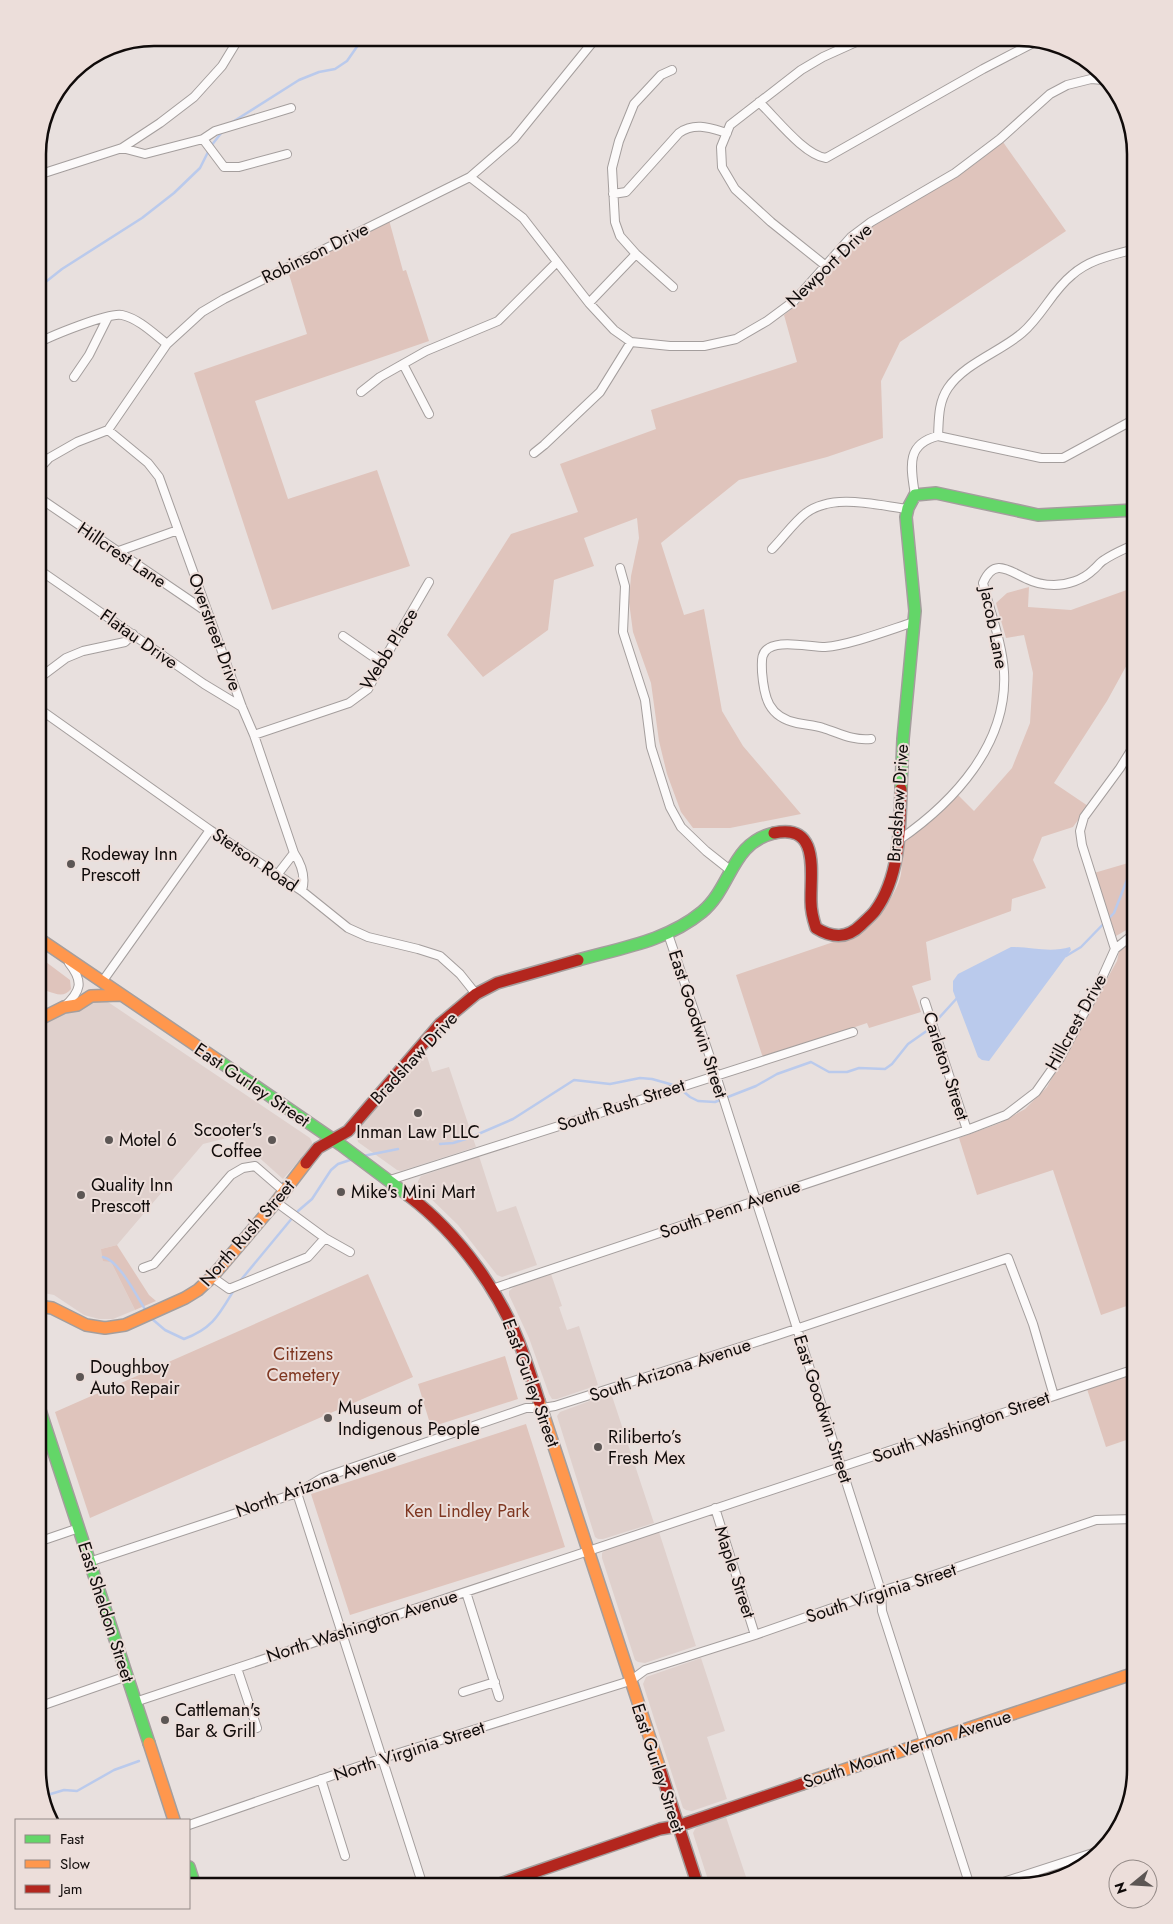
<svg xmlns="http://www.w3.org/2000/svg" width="1173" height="1924" font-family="Jost,sans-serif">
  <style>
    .built { fill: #dfd0cc }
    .green { fill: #dfc4bc }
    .water { fill: #bacaec }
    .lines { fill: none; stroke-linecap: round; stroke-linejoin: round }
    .stream { stroke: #bacaec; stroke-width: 2.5 }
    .street-casing { stroke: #a49e9d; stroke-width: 10 }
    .fast-casing { stroke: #a49e9d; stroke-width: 14 }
    .slow-casing { stroke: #a49e9d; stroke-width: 14 }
    .jam-casing { stroke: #a49e9d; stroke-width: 14 }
    .street { stroke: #fcfafa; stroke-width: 8 }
    .fast { stroke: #63d668; stroke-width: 11 }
    .slow { stroke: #ff974d; stroke-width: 11 }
    .jam { stroke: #b3261e; stroke-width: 11 }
    .poi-dot { fill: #5c5654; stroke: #ecdeda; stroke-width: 2 }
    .labels { text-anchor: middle; stroke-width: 4; stroke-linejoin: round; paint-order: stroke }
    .street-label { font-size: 18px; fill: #100b0a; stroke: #ecdeda }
    .poi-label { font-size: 18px; fill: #100b0a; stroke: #ecdeda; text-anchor: start }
    .park-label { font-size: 18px; fill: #7f3721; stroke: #ecdeda }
    .rim { fill: none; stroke: #100b0a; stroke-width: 2.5 }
  </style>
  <rect width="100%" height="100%" fill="#e8e0de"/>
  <path class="built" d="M88,1000H105L310,1138L312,1142V1146L283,1179L235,1136L203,1144L117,1245L101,1249L111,1262L135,1310L113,1319H99L84,1315L54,1295L38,1292V1027L53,1016Z
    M424,1047L432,1072L449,1067L476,1147L401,1171L397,1170L358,1142L356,1131Z
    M479,1156L497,1212L516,1206L537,1265L502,1277L497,1275L458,1225L418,1186V1181L421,1176Z
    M551,1274L562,1306L559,1307L567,1330L579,1326L598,1385L557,1399H552L549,1394L529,1338L509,1295V1291L514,1287Z
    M611,1393L654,1523L603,1539H598L595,1537L557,1416L560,1412Z
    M659,1532L696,1646L645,1663L638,1662L635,1660L602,1558V1553L605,1550Z
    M701,1658L725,1731L707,1737L727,1799L692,1811L686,1810L683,1808L643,1684L646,1677Z
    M726,1817L747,1880L752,1879L755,1886H710L693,1833L695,1829L699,1826Z"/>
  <path class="green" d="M1003,142L1066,231L900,342L881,381L883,438L827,457L739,480L661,543L684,615L704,609L722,711L743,746L801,814L730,828H693L681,812L667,774L659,741L651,683L633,632L629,602L631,576L639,538L637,518L584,538L594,566L554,580L548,630L483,677L447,635L511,534L578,512L560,464L656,429L651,410L797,362L784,315L806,297L844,251L870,227L975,164Z
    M389,220L403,271L406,270L429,341L255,401L288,499L377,470L410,566L272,610L194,373L307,334L288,271Z
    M1029,587L1028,607L1071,610L1135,587V630L1127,645L1135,650L1107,701L1054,783L1088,806L1073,827L1042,837L1033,860L1046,888L1012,899L1011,911L926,942L931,980L912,986L921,1012L869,1028L867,1023L763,1058L736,975L857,934C875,920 896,898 901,874C902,864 903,853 904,843L956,793L974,811L1012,768L1030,723L1033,673L1024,635L1006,638L996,603L1007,593Z
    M1135,861V925L1116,936L1094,873Z
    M1135,938V1303L1101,1315L1053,1170L977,1195L959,1138L1000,1123L1025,1109L1047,1087L1117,961L1120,947Z
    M38,956L70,980L71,989C64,998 56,994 47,991L38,996Z
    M117,1245L149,1295L156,1301L135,1310L111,1262L103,1261L101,1249Z
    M368,1274L413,1377L90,1518L55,1412Z
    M505,1356L518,1399L431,1427L418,1384Z
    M1135,1374V1437L1106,1447L1087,1389Z
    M526,1424L565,1547L350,1615L311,1494Z"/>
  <path class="water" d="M1011,947C1030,947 1051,953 1070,947L1071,950L989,1061L982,1060L978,1057L953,991V981L958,974Z"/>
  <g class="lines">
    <path class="stream" d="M231,123L299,80L319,72L335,69L347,61L363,38
      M38,288L62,269L142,218L174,193L200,168L211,146L222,132
      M1066,956L1081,947L1114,913L1132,867L1135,862
      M440,1144L453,1143L469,1138L513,1119L574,1080L610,1084L640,1078L652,1079L677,1086L690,1097L698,1101L715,1102L756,1086L777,1074L811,1062L829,1072H847L859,1068L885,1069L892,1064L908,1044L928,1030L958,997
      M363,1156L398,1149
      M103,1257C119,1260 137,1297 146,1311
      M240,1281L298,1211L312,1199L331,1170L338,1164L353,1159
      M151,1318L165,1330L184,1339C212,1329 219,1315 234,1290
      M44,1796L64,1790L77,1791L114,1770L139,1761"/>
    <g class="street-casing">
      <path id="street" d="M672,70L661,75L634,104L619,141L612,168L615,222L620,236L636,254L673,287
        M759,102C776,118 804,155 826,158L983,69L1037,41
        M203,139L224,167H239L287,154
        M122,148L145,154L203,139L215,131L291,108
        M38,175L122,148L160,123L194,97L222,66L239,38
        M470,177L523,218L589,303L614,330L631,342L670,346H704L736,339L767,321L794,301L851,237L871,222L955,173L1000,139L1050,94L1067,85L1091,79L1103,80
        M613,194L626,192L679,133C695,122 710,128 727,133
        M826,266L771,222L735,189L722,167L721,147L730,125L801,70L823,57L865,38
        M589,303L636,254
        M38,343C51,336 109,312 122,315C139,319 153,333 167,344
        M403,364L429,414
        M74,377L89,355L108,317
        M361,392L380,377L426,351L498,321L557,262
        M108,430L148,463L159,477L242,707L254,735L294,853C302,865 306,877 302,891
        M938,436L1041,458H1063L1135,419
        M534,453L544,445L600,392L631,342
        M38,470L49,458L77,442L108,430L167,344L202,312L224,299L470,177L514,139L596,38
        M915,495C911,468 905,444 938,436C939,419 938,403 948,388C965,363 1000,352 1022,333C1042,316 1052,291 1072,275C1090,259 1113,255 1135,249
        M38,497L207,612
        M772,549C783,538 794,522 806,513C833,493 876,505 907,509
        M116,552L178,530
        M620,568L625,586L623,632L645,700L651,747L670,807L681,827L706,851L730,870
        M38,569L204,684L242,707
        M343,636L382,663
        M1134,642L1135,639
        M38,679L66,658L83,651L125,642L133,634
        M38,708L210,830L302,891L348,928L368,937L418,949L440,956L460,974L476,994
        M254,735L349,703L368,689L382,663L429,582
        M871,739C853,741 839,733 823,728C815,725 806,725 797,723C768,717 764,697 762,672C762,663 760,653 769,648C782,640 810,647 825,647C850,645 889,630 914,622
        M899,840C954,802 1008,744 1004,672C1002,642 990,612 983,583C994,557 1009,571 1027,579C1035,583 1045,585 1054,585C1067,585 1083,580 1093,570C1097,567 1100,562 1104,560C1114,553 1125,549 1135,544
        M277,875L294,853
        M668,934L714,1069L881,1591L882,1611L970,1886
        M1115,949L1135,933
        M102,982L210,830
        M925,1002L967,1130
        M64,1007C81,991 84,982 69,963
        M390,1180L853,1032
        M276,1202L325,1238L350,1252
        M143,1268L154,1264L231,1175L243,1168L255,1166L285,1192
        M212,1277L229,1289L308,1257L325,1238
        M492,1289L967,1130L1006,1115L1036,1092L1060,1058L1097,989L1115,949L1082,845L1080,831L1084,817L1120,768L1135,744
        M297,1493L423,1886
        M715,1508L755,1635
        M38,1542L79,1528
        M89,1562L297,1493L322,1478L526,1408H542L555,1406L775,1336L1008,1258L1033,1324L1054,1396
        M466,1592L499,1697
        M237,1668L257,1728
        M463,1692L495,1682
        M135,1702L1135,1369
        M38,1707L127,1676
        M321,1779L345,1856
        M189,1825L383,1758L630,1681L645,1670L755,1635L881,1591L934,1575L1096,1520L1135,1519
        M991,1886L1096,1852"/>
    </g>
    <g class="fast-casing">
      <path id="fast" d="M901,789L903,739L915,611L906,517L908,508L915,495L936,493L1038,515L1135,510
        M578,960C621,948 667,941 702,912C732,887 731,843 774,833
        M219,1061L341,1145L409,1196
        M38,1404L149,1743
        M189,1867L195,1886"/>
    </g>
    <g class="slow-casing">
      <path id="slow" d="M38,938L219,1061
        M38,1022L42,1018L64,1007L77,1005L91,996L120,995
        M38,1306L52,1308L86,1325L105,1328L125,1325L185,1298L198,1290L212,1277L276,1202L306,1163
        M539,1401L660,1769
        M149,1743L174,1820
        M802,1784L1135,1673"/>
    </g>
    <g class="jam-casing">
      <path id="jam" d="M774,833C821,823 810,874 811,902C811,912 813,919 816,928C832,938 847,939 861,925C866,920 871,916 875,911C900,877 900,829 901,789
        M306,1163L318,1148L348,1131L440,1024L476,994L497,983L578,960
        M409,1196C459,1234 502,1294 523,1353C529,1369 534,1385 539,1401
        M660,1769L698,1886
        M494,1886L660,1829L678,1826L802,1784"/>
    </g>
    <use href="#street" class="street"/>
    <use href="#fast" class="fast"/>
    <use href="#slow" class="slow"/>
    <use href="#jam" class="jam"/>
  </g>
  <g class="poi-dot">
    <circle cx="71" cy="864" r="5"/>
    <circle cx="418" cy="1113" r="5"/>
    <circle cx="109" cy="1140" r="5"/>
    <circle cx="272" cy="1140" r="5"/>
    <circle cx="341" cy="1192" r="5"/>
    <circle cx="81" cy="1195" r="5"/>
    <circle cx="80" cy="1377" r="5"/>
    <circle cx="328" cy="1418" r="5"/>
    <circle cx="598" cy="1447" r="5"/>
    <circle cx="165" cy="1720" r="5"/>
  </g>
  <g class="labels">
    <g class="street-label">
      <text transform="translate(315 253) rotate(-26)" y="6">Robinson Drive</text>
      <text transform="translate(829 265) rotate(-44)" y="6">Newport Drive</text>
      <text transform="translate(122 555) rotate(34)" y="6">Hillcrest Lane</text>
      <text transform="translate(994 628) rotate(79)" y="6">Jacob Lane</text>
      <text transform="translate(215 632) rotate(70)" y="6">Overstreet Drive</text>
      <text transform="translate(139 639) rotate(35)" y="6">Flatau Drive</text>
      <text transform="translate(389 649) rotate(-58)" y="6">Webb Place</text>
      <text transform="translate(898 803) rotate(-86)" y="6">Bradshaw Drive</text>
      <text transform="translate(255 860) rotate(34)" y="6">Stetson Road</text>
      <text transform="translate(1076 1022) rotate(-61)" y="6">Hillcrest Drive</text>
      <text transform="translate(698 1024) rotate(72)" y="6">East Goodwin Street</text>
      <text transform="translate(414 1058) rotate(-47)" y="6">Bradshaw Drive</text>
      <text transform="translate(946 1066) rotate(72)" y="6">Carleton Street</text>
      <text transform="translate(252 1085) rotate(34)" y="6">East Gurley Street</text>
      <text transform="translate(621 1105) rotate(-18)" y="6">South Rush Street</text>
      <text transform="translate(730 1209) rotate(-19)" y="6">South Penn Avenue</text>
      <text transform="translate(247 1233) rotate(-49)" y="6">North Rush Street</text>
      <text transform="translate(670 1370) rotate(-18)" y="6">South Arizona Avenue</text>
      <text transform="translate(531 1383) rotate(70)" y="6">East Gurley Street</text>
      <text transform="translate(823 1409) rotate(72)" y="6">East Goodwin Street</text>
      <text transform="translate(961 1427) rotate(-19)" y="6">South Washington Street</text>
      <text transform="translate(316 1483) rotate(-20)" y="6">North Arizona Avenue</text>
      <text transform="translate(735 1572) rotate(72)" y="6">Maple Street</text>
      <text transform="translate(881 1593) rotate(-18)" y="6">South Virginia Street</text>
      <text transform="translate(106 1612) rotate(72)" y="6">East Sheldon Street</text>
      <text transform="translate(362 1626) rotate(-18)" y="6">North Washington Avenue</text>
      <text transform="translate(907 1749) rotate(-18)" y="6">South Mount Vernon Avenue</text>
      <text transform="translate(409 1751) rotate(-18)" y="6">North Virginia Street</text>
      <text transform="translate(658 1768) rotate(72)" y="6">East Gurley Street</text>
    </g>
    <g class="poi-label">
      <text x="81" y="860">Rodeway Inn<tspan x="81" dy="21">Prescott</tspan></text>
      <text x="262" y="1136" text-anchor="end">Scooter's<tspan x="262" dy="21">Coffee</tspan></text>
      <text x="418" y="1138" text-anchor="middle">Inman Law PLLC</text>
      <text x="119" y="1146">Motel 6</text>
      <text x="91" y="1191">Quality Inn<tspan x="91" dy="21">Prescott</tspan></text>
      <text x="351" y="1198">Mike's Mini Mart</text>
      <text x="90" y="1373">Doughboy<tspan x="90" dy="21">Auto Repair</tspan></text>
      <text x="338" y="1414">Museum of<tspan x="338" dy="21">Indigenous People</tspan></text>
      <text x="608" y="1443">Riliberto’s<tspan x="608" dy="21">Fresh Mex</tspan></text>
      <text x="175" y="1716">Cattleman's<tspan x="175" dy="21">Bar &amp; Grill</tspan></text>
    </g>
    <g class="park-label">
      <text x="303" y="1360">Citizens<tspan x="303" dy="21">Cemetery</tspan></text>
      <text x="467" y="1517">Ken Lindley Park</text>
    </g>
  </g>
  <path d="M0 0H1173V1924H0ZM154 46H1019A108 108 0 0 1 1127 154V1770A108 108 0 0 1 1019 1878H154A108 108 0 0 1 46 1770V154A108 108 0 0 1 154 46Z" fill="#ecdeda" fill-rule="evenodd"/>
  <path class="rim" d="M154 46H1019A108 108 0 0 1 1127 154V1770A108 108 0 0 1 1019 1878H154A108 108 0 0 1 46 1770V154A108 108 0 0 1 154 46Z"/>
  <rect x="15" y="1819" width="175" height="90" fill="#ecdeda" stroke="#948a87"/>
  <rect x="25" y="1835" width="25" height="8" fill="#63d668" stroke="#948a87"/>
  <text x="60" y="1844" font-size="15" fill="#100b0a">Fast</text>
  <rect x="25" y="1860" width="25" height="8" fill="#ff974d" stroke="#948a87"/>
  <text x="60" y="1869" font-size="15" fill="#100b0a">Slow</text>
  <rect x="25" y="1885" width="25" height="8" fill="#b3261e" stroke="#948a87"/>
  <text x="60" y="1894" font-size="15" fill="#100b0a">Jam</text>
  <g transform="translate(1133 1884) rotate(252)"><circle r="24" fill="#ecdeda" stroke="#948a87"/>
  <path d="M0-4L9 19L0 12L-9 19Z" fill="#5c5654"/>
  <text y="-8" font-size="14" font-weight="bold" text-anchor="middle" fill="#100b0a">N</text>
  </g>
</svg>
